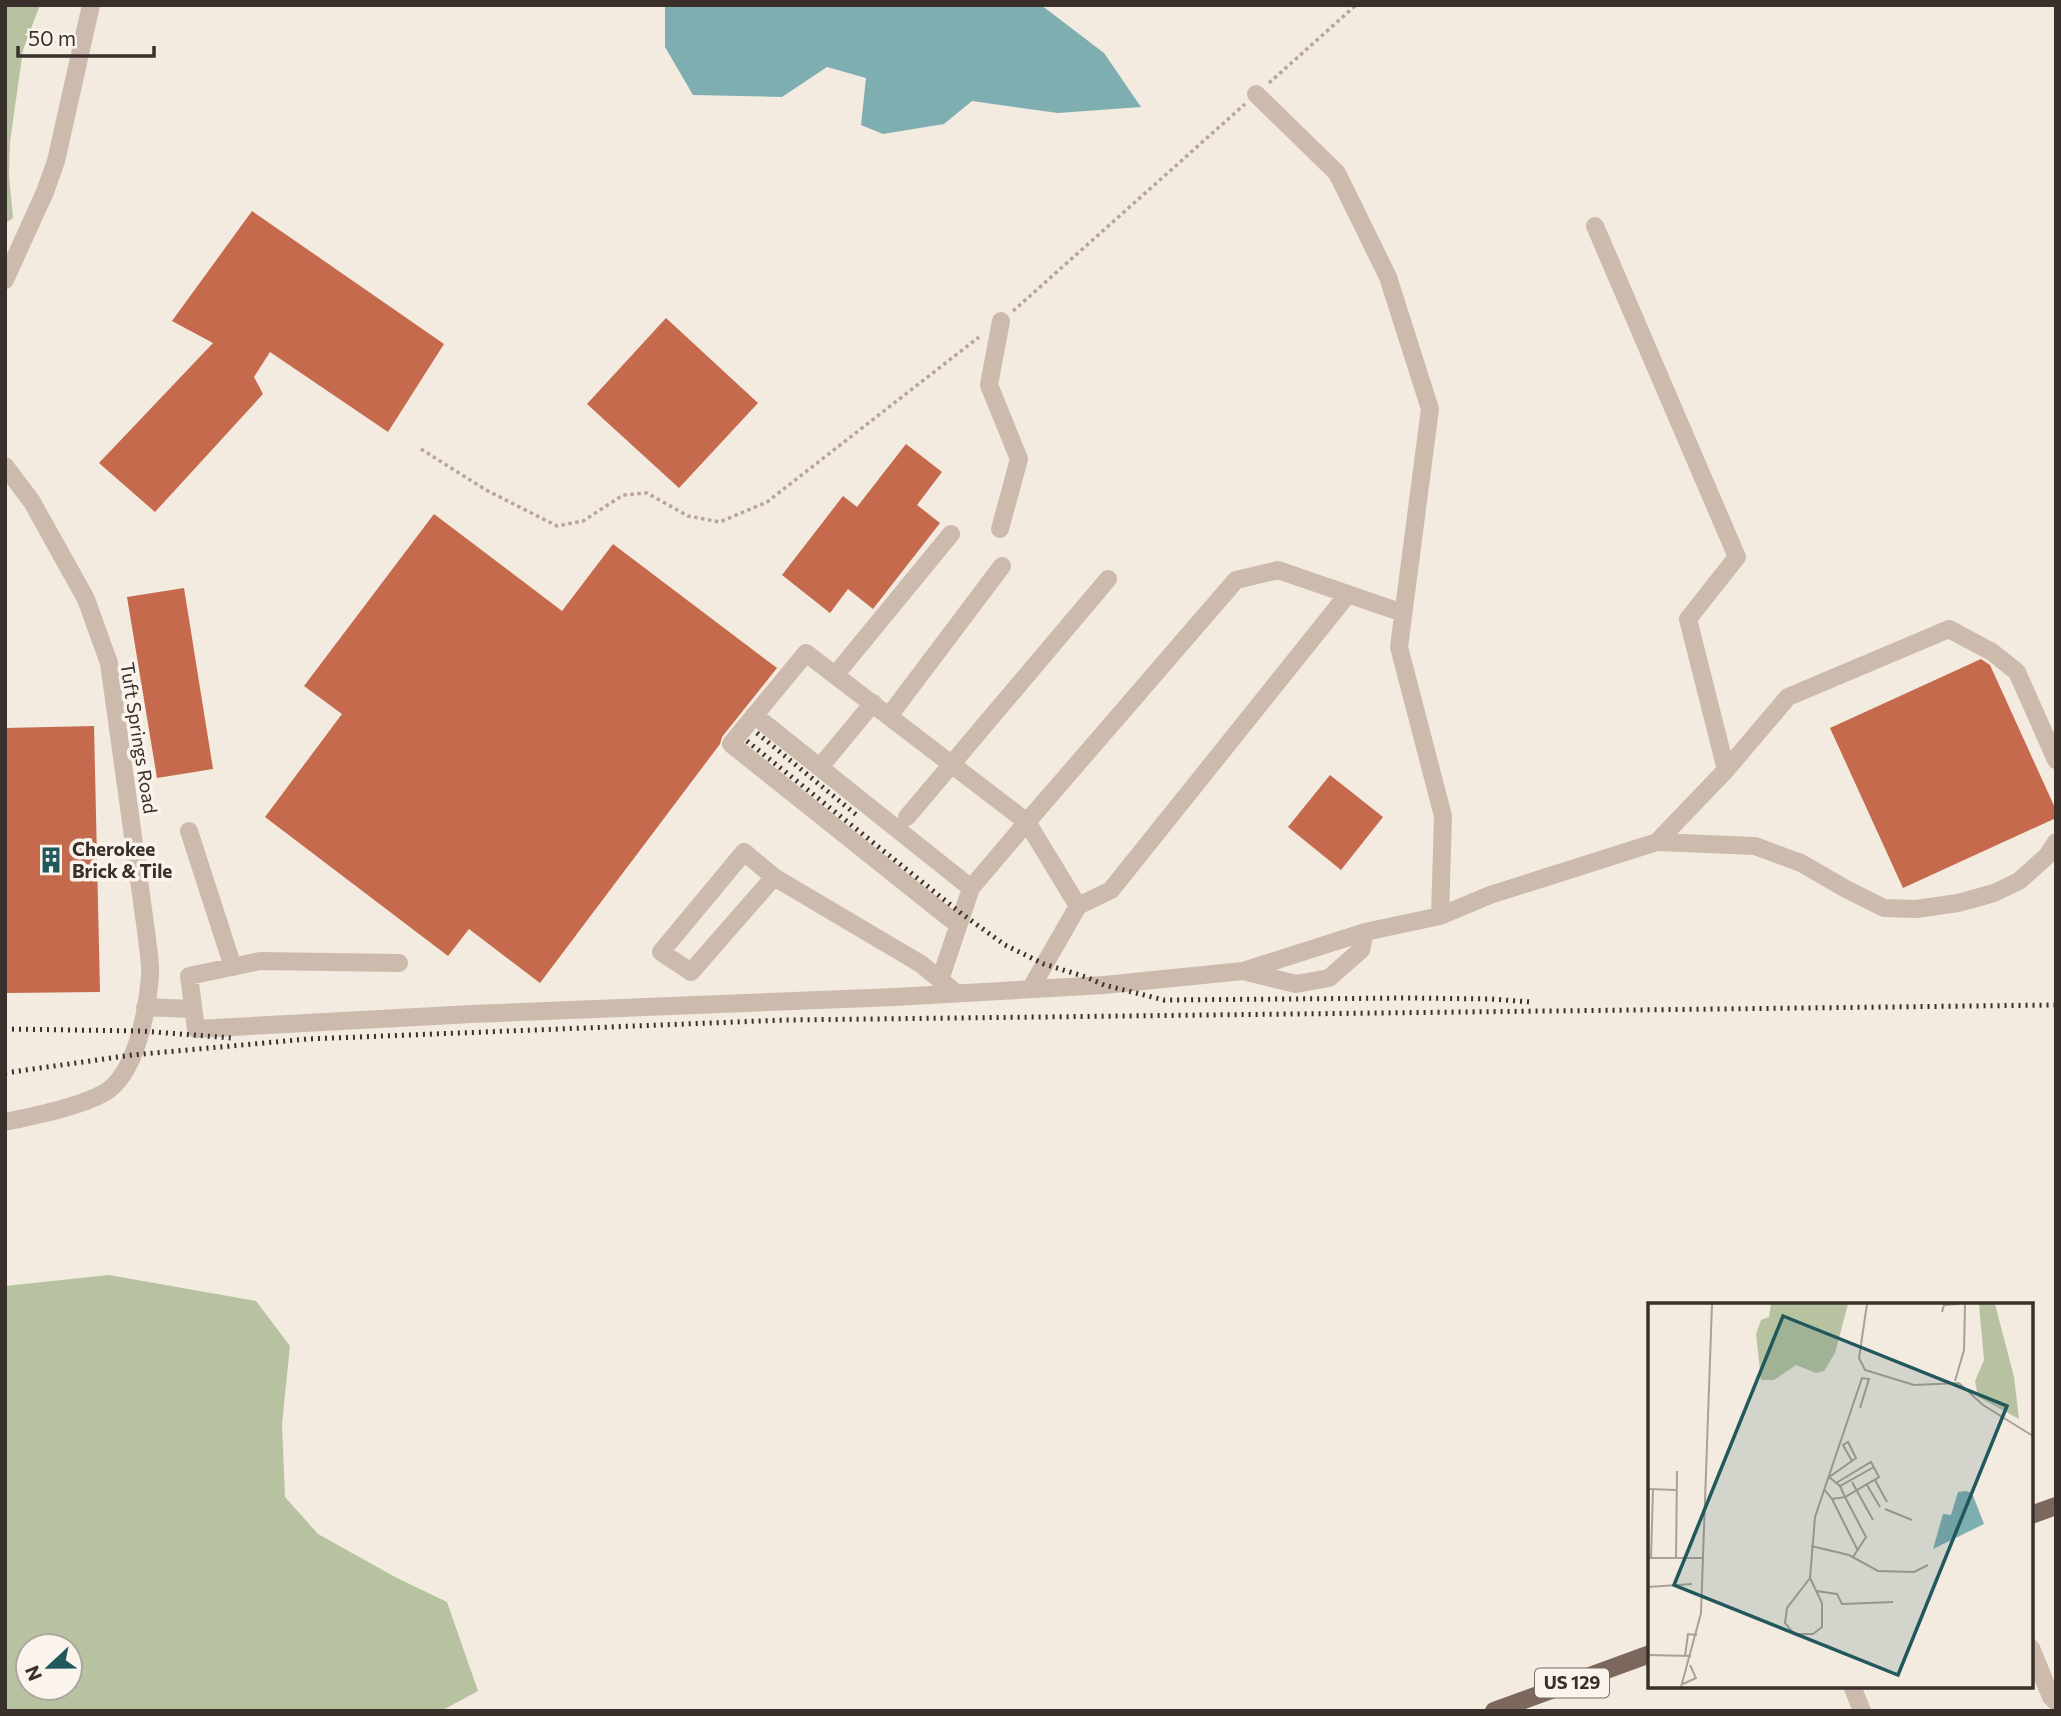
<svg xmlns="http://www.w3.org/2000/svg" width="2061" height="1716" font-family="Commissioner,sans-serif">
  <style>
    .green { fill: #b7c3a0; fill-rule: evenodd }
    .water { fill: #7faeb1 }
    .building { fill: #c56a4c }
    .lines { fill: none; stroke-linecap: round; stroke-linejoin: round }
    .path { stroke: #b8a596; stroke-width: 3.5; stroke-dasharray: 3.5 3.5; stroke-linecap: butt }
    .minor { stroke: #ccbbac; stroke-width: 18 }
    .major { stroke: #7c675c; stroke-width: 18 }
    .rail { stroke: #3a302b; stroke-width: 5; stroke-dasharray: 2 5; stroke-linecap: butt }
    .labels { text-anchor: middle; stroke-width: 7; stroke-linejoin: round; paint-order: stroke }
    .shield { fill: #faf4ed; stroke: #746b65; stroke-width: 2 }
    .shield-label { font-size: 18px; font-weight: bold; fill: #3a302b }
    .street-label { font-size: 19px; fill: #3a302b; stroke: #faf4ed }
    .poi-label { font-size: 19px; font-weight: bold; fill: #3a302b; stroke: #faf4ed; text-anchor: start }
    .inset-road { fill: none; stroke: #a9a098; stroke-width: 2 }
    .view { fill: #20585c; fill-opacity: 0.15; stroke: #20585c; stroke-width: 3.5 }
    .inset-edge { fill: none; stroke: #3a302b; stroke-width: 3.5 }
  </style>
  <rect width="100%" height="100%" fill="#f3eae0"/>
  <path class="green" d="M5,5H40L23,50L10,142L9,175L13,218L5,224Z
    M109,1275L256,1301L290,1346L282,1424L285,1497L318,1534L395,1577L447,1602L478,1691L441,1711H5V1286ZM28,1646H70V1688H28Z"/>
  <path class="water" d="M665,5H1041L1104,53L1141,107L1058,113L972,101L944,124L883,134L861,125L866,78L827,67L782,97L693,95L665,47Z"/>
  <path class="building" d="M252,211L444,344L388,432L270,352L254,377L263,394L155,512L99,463L213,343L172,321Z
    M666,318L758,403L679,488L587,404Z
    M906,444L942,472L917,505L940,523L873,609L848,589L830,613L782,575L843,496L857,507Z
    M434,514L562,611L613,544L777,668L722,737L720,744L540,983L469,929L448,956L265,817L342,714L304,686Z
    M184,588L213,769L157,778L127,597Z
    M1981,659L1990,665L2056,810V818L1903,888L1830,728Z
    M94,726L100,992L5,993V728Z
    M1330,775L1383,817L1341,870L1288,827Z"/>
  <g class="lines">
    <path class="path" d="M1269,83L1356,5
      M1013,311L1245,104
      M421,449L486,490L557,526L583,521L623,495L647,493L688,516L720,522L767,502L979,337"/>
    <path class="minor" d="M1256,94L1337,173L1388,277L1430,409L1399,647L1443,816L1440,916
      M1595,226L1737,557L1688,619L1726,770
      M5,280L45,192L56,161L91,5
      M5,466L32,502L86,599L109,663L147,938C148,950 151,963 150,976C147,1010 137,1074 104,1093C79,1107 33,1116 5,1122
      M1000,529L1019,459L989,385L1001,321
      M836,674L951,534
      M754,715L971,888L940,980
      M889,716L1002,566
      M825,761L873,703
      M907,817L1108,579
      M189,831L233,967
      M1657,842L1726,770L1788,697L1949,629L1992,652L2017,672L2056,760
      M774,877L691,972L661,952L744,852L774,877L921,964L956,993
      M1078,906L1111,890L1348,594
      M958,925L731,744L806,653L1027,822L971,888
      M399,963L260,961L189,976L196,1029L472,1014L895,997L1104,985L1243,971L1365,932L1440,916L1490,895L1657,842L1755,846L1801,863L1846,889L1884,908L1916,909L1958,903L1994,893L2019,881L2047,856L2056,842
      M1243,971L1296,984L1329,978L1361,950L1365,932
      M1031,988L1078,906L1027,822L1236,580L1278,570L1403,613
      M145,1007L193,1009
      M2031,1648L2051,1697L2056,1702
      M1852,1686L1862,1711"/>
    <path class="major" d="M2031,1515L2056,1506
      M1494,1711L1650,1654"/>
    <path class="rail" d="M757,733L859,817
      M747,741L962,914L1005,945L1044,964L1086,977L1104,985L1164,1000L1407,998L1491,999L1531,1002
      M5,1029L141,1031L232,1038
      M5,1073L132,1055L308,1039L786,1020L2056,1005"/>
  </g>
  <defs>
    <g id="building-bare" transform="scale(2.1)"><path d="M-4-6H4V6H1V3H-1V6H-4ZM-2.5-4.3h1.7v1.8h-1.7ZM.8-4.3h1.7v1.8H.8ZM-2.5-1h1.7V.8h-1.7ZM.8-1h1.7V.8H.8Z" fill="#20585c" stroke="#faf4ed" stroke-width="2.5" paint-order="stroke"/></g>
  </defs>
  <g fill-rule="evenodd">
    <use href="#building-bare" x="51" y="860"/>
  </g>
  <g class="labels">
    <rect class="shield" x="1535" y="1668.5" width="74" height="29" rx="5"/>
    <g class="shield-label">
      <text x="1572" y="1689">US 129</text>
    </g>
    <g class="street-label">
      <text transform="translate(139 738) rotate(81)" y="7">Tuft Springs Road</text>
    </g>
    <g class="poi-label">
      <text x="72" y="856">Cherokee<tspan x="72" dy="22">Brick &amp; Tile</tspan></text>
    </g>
  </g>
  <g transform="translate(1648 1303)">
    <rect width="385" height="385" fill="#f3eae0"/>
    <path d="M123,1H200L187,50L176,68L168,70L148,62L126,77H113L108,31L113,17L121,14ZM331,1H347L366,74L371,116L330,94L327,78L336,57Z" fill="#b7c3a0"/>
    <path d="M318,188L324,190L336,221L285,246L295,211L303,212L310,189Z" fill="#7faeb1"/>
    <path class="inset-road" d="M219,1L211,55L217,67L266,82L311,80L335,102L385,133M294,9L296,2L311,1M307,78L316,47L317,1M181,174L192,183L226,164M180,175L208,155L200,139L195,142L204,158M227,177L239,199M204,179L225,217M188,180L223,159L231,174L197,194L192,183M219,182L232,204M0,186L28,187M176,186L184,196L197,194L218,234L205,254M184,196L210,248M237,206L264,217M163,243L201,252L230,268L266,269L280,262M0,255H55M3,256L5,186M28,256L29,168M162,275L174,300V324L165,331H146L137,320L139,305L162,275L167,214L214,75L221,76L212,105M0,284L44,281M168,288L189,291L194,301L245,299M0,352L43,353M37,353L40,331L49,332M35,381L48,375L42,362M33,384L53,310L64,1"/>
    <path class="view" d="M135,13L359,103L250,372L26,282Z"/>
    <rect width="385" height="385" class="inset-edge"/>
  </g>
  <rect width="2061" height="1716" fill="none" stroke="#3a302b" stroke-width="14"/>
  <g transform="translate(49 1667) rotate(248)"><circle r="33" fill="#faf4ed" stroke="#ada69f" stroke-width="2"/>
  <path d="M0-5L12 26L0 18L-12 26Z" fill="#20585c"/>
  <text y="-10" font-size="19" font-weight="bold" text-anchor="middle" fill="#3a302b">N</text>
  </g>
  <path d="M18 46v10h136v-10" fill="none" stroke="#3a302b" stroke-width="3.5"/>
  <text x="28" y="46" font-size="21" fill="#3a302b" stroke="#faf4ed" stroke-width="5" paint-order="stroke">50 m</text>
</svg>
